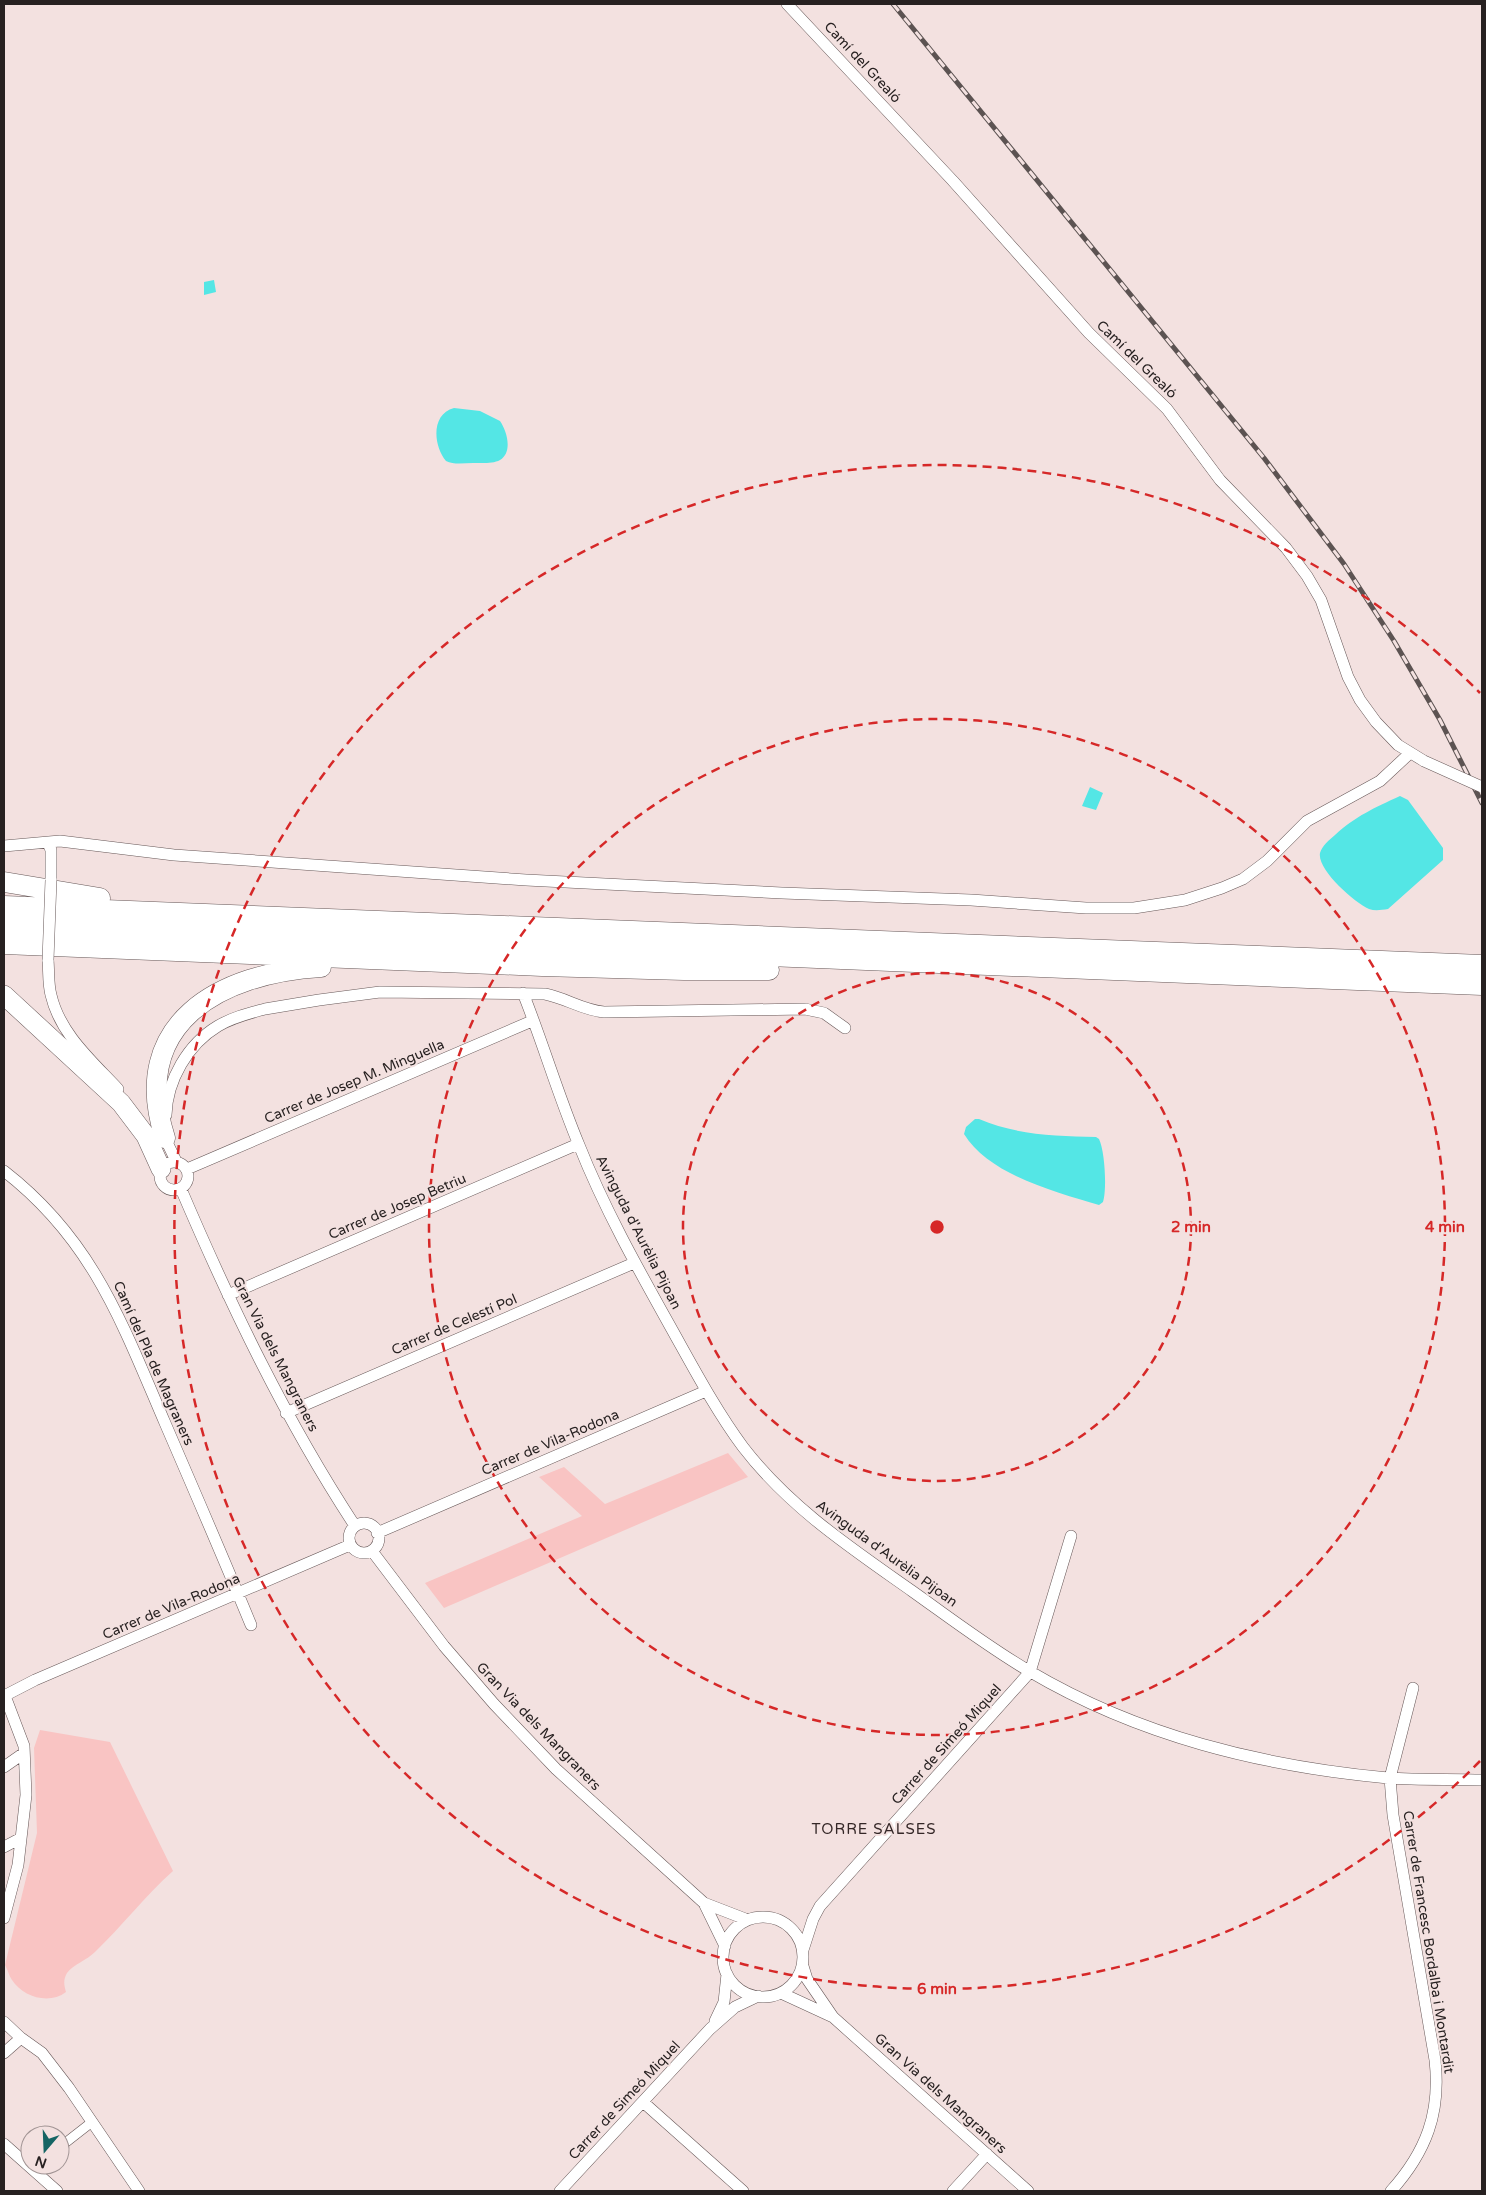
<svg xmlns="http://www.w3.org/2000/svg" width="1486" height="2195" font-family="'Varela Round',sans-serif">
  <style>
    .green { fill: #f9c4c3 }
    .water { fill: #54e6e5 }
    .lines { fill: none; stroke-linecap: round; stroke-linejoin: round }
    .pedestrian-casing { stroke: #675858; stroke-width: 10 }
    .minor-casing { stroke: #675858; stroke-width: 12 }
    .trunk-casing { stroke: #675858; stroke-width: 20 }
    .motorway-casing { stroke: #675858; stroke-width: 21 }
    .pedestrian { stroke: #fff; stroke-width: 9 }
    .minor { stroke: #fff; stroke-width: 11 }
    .trunk { stroke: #fff; stroke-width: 19 }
    .motorway { stroke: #fff; stroke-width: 20 }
    .rail-casing { stroke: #5c5352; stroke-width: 5 }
    .rail { stroke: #f3e1e0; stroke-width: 3; stroke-dasharray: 9; stroke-linecap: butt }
    .minor-bridge-casing { stroke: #675858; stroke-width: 12; stroke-linecap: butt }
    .minor-bridge { stroke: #fff; stroke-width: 11 }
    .ring { fill: none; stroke: #d62828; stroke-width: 2.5; stroke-dasharray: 9 6 }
    .labels { text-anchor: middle; stroke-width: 4; stroke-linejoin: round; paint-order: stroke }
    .street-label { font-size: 14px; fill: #272121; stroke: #f3e1e0 }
    .neighbourhood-label { font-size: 15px; letter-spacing: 1px; fill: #342727; stroke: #f3e1e0 }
    .centre { fill: #d62828; stroke: #f3e1e0; stroke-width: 2.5 }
    .ring-label { font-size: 15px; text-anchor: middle; font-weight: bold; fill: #d62828; stroke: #f3e1e0; stroke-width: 4; stroke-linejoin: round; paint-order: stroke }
  </style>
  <rect width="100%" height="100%" fill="#f3e1e0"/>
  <path class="green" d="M728,1453L748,1477L444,1608L425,1583L582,1516L539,1477L564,1467L605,1504Z
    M40,1730L110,1742L173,1871C145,1896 122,1926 95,1952C87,1960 74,1964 67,1973C63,1980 64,1985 66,1992C49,2005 23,1997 12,1980C9,1976 8,1970 5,1965L37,1833L34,1748Z"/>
  <path class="water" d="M214,280L216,292L204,295V282Z
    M454,408L480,411L500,421C507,431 513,452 500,460C493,464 481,463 473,463C464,463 454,465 446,461C433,445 431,414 454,408Z
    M1090,787L1103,793L1096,810L1082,806Z
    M1400,796L1408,800L1443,848V860L1388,909C1381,910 1375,911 1369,909C1354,902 1317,870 1320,853C1322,846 1329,840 1335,835C1356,816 1374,808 1400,796Z
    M975,1119H979C1016,1135 1056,1136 1096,1137L1099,1139C1105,1151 1107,1190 1103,1202L1099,1205C1056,1192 989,1175 964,1134L966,1127Z"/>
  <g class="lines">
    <g class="pedestrian-casing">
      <path id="pedestrian" d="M60,2147L92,2122"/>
    </g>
    <g class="minor-casing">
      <path id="minor" d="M787,4L953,181L1089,333L1167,409L1220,480L1286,548L1307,576L1321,600L1348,677L1360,700L1376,722L1398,745L1424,761
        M48,843L51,850V880
        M4,846L60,841L174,855L526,880L782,893L971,900L1086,908H1134L1185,900L1222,888L1243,879L1267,861L1307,821L1380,781L1409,754
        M48,960C49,971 48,984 51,995C60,1034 92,1061 118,1089
        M523,993C543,1043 558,1095 579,1145C604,1208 637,1267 670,1326C693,1367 715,1409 743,1447C789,1507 851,1548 912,1591C950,1618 988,1647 1029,1671C1139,1736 1261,1766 1388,1778C1419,1780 1451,1779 1482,1780
        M166,1115C167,1080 188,1044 218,1026C233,1017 250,1013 265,1009L319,1000L380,992L545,994C566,998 582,1010 604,1012L805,1009L824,1013L845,1028
        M165,1134V1138L176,1161
        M160 1176a14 14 0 1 1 28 0a14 14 0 1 1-28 0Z
        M187,1169L532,1021
        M4,1171C93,1240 122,1323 165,1423C194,1490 223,1557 251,1625
        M181,1189C231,1306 285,1419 355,1526
        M228,1295L578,1144
        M286,1413L634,1263
        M349 1538a15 15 0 1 1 30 0a15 15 0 1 1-30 0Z
        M377,1533L706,1391
        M372,1551L444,1646L494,1704L556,1769L704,1903L748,1920
        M4,1696L35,1680L350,1545
        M4,1767L24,1753
        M4,1847L21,1838
        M704,1903L725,1946
        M723 1957a40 40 0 1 1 80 0a40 40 0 1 1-80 0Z
        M4,1918L18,1865L26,1795L24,1746L5,1696
        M803,1950L813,1919L820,1906L1030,1672L1071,1536
        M803,1966L807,1979L833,2017L1028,2191
        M781,1993L833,2017
        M715,2021L724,2002L727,1974
        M4,2022L21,2038L42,2053L69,2088L139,2191
        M4,2053L21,2038
        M643,2102L743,2191
        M4,2144L57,2191
        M560,2191L710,2029L735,2007L758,1996
        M953,2191L987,2154
        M1391,2191C1426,2152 1441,2113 1435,2060L1393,1815L1390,1778L1413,1688"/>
    </g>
    <g class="trunk-casing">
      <path id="trunk" d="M4,995L121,1103L146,1136L161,1169"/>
    </g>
    <g class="motorway-casing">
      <path id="motorway" d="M4,882L100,898
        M4,906L1482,965
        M4,925L1482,985
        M4,944L542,966L684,970H769
        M165,1138C128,1023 220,973 321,967"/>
    </g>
    <use href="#pedestrian" class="pedestrian"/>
    <use href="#minor" class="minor"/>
    <use href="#trunk" class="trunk"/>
    <use href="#motorway" class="motorway"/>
    <g class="rail-casing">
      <path id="rail" d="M893,4L1264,458L1344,564L1394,641L1440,720L1482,803"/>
    </g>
    <use href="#rail" class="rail"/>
    <g class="minor-bridge-casing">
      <path id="minor-bridge" d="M1424,761L1482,787
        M48,960L51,880"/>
    </g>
    <use href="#minor-bridge" class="minor-bridge"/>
  </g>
  <g class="ring">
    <circle cx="937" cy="1227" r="254"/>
    <circle cx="937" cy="1227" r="508"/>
    <path d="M1480 1761A762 762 0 1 1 1480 693"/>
  </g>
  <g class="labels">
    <g class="street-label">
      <text transform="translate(863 62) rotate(47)" y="5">Camí del Grealó</text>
      <text transform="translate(1137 359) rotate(44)" y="5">Camí del Grealó</text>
      <text transform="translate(354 1081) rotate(-23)" y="5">Carrer de Josep M. Minguella</text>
      <text transform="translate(397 1206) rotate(-23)" y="5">Carrer de Josep Betriu</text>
      <text transform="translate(639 1232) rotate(63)" y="5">Avinguda d'Aurèlia Pijoan</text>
      <text transform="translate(454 1324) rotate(-23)" y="5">Carrer de Celestí Pol</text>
      <text transform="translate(276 1354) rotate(63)" y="5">Gran Via dels Mangraners</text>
      <text transform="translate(154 1363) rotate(66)" y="5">Camí del Pla de Magraners</text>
      <text transform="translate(550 1442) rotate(-23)" y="5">Carrer de Vila-Rodona</text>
      <text transform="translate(887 1553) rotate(36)" y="5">Avinguda d'Aurèlia Pijoan</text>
      <text transform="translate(171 1606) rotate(-23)" y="5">Carrer de Vila-Rodona</text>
      <text transform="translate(539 1726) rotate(46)" y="5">Gran Via dels Mangraners</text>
      <text transform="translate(946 1744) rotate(-48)" y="5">Carrer de Simeó Miquel</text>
      <text transform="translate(1429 1942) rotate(81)" y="5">Carrer de Francesc Bordalba i Montardit</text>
      <text transform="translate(941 2093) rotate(42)" y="5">Gran Via dels Mangraners</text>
      <text transform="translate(624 2100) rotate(-47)" y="5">Carrer de Simeó Miquel</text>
    </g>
    <g class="neighbourhood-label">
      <text x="874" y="1834">TORRE SALSES</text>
    </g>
  </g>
  <circle cx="937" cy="1227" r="8" class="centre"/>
  <g class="ring-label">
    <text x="1191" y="1232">2 min</text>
    <text x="1445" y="1232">4 min</text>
    <text x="937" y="1994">6 min</text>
  </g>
  <rect width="1486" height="2195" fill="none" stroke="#272121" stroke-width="10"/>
  <g transform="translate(45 2150) rotate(199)"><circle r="24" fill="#f3e1e0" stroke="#a19494"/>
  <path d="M0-4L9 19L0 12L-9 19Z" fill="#156564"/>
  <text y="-8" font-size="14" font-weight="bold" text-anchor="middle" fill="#272121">N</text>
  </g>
</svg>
